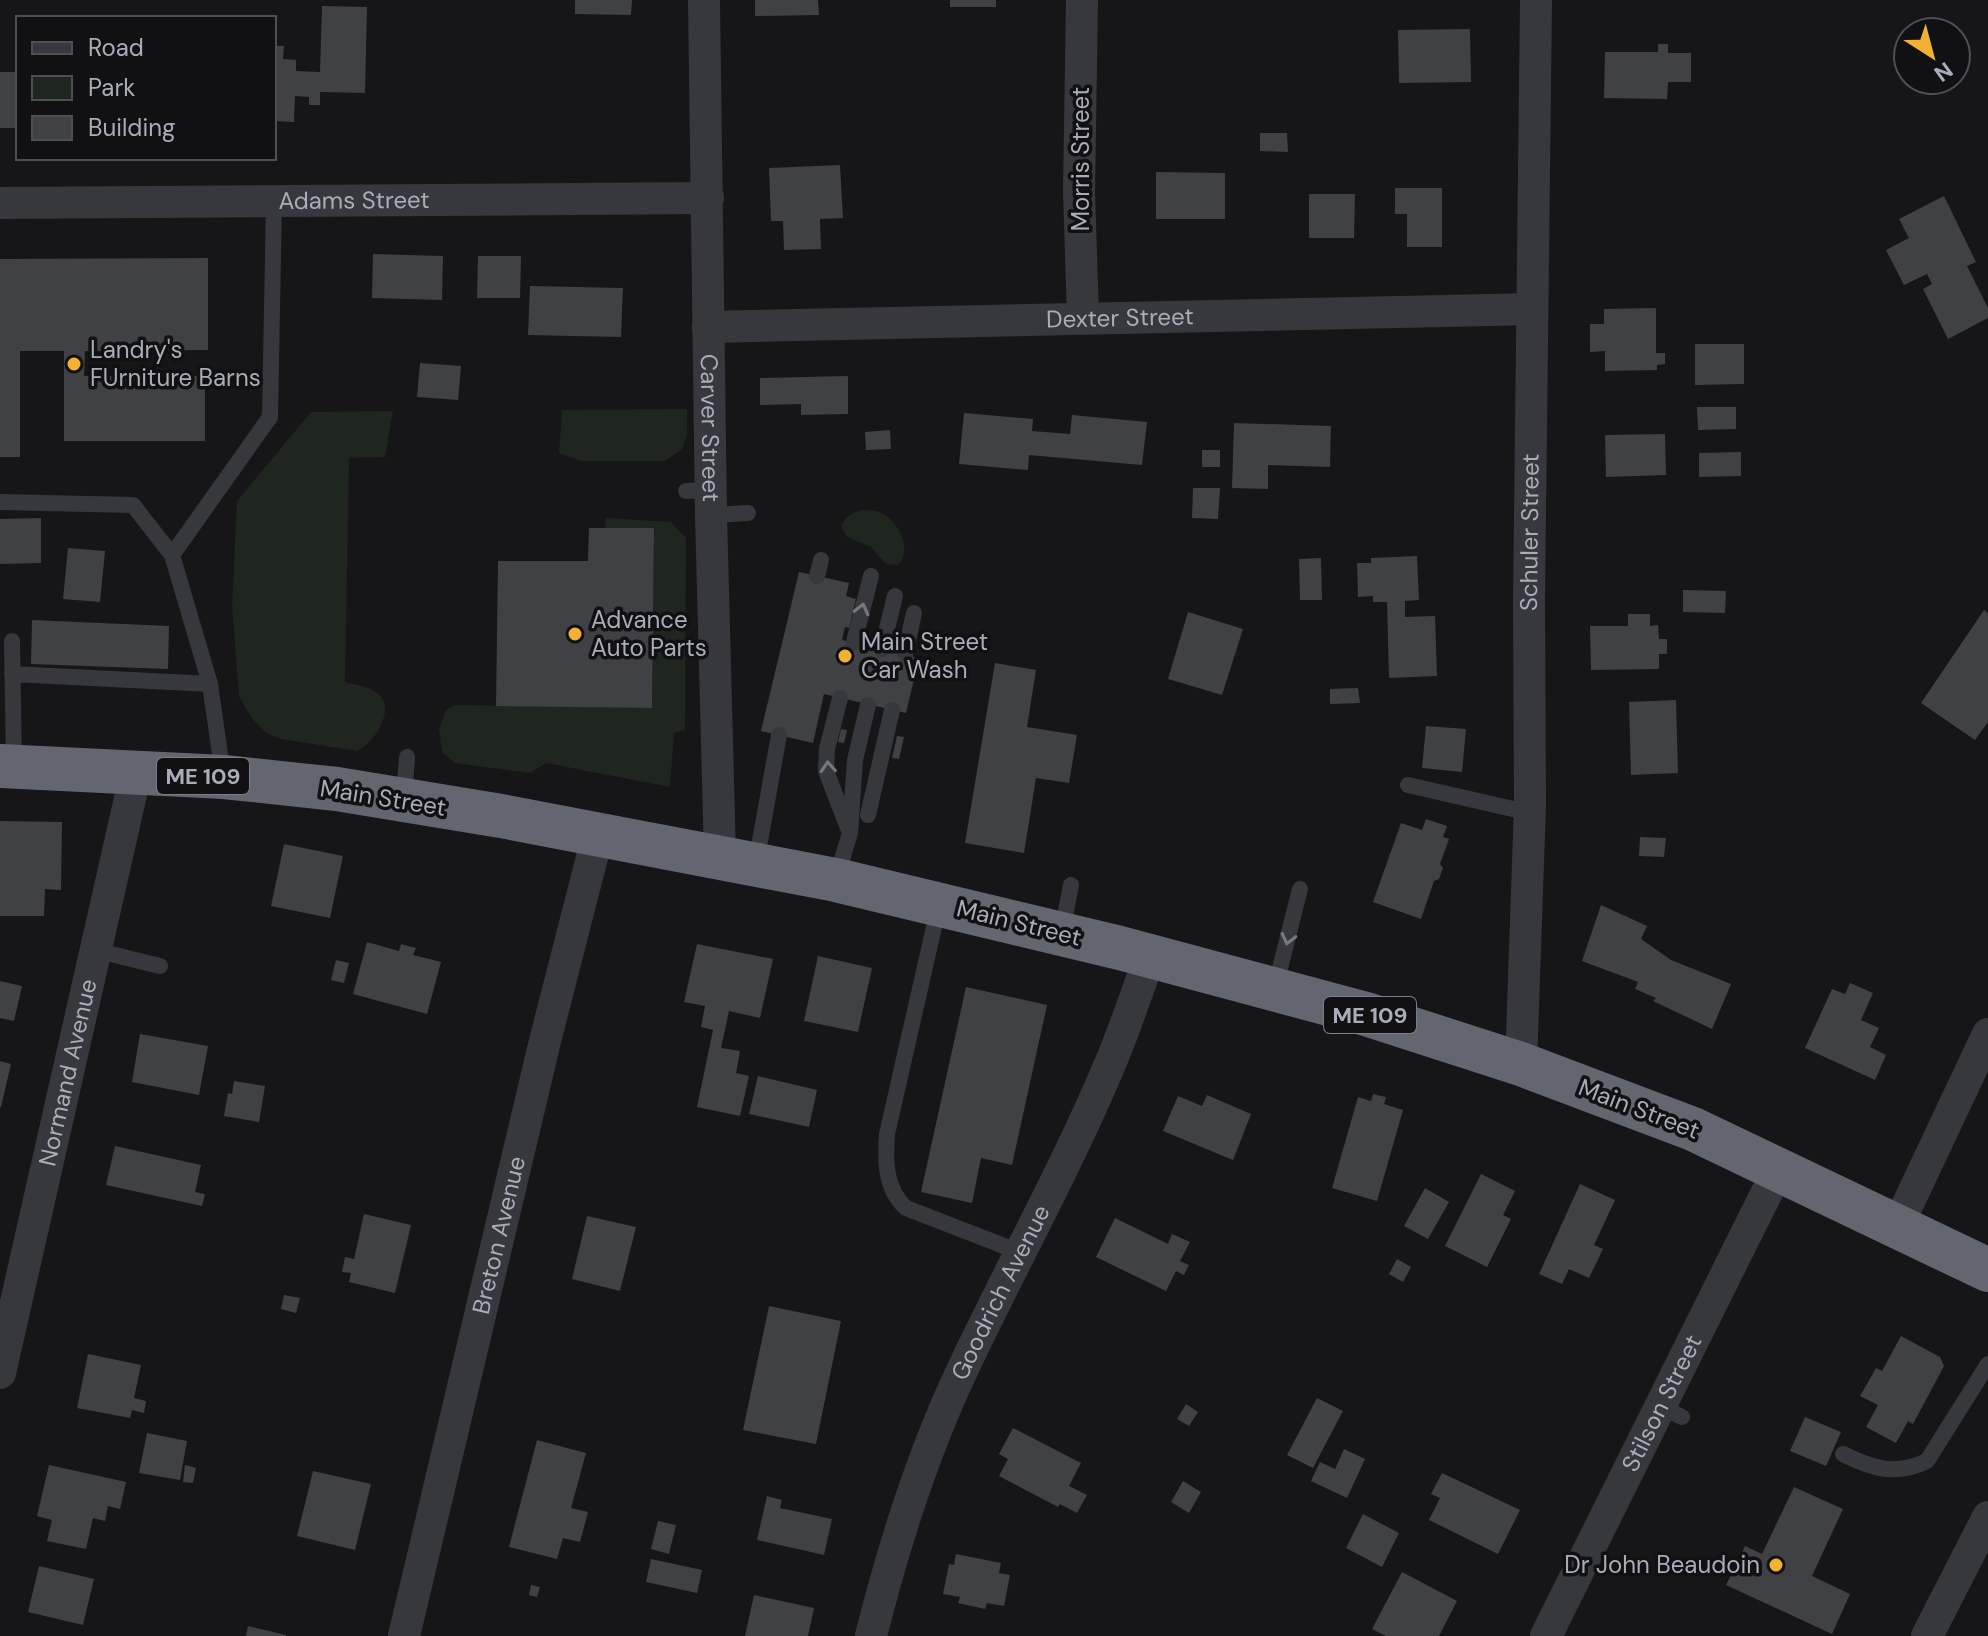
<svg xmlns="http://www.w3.org/2000/svg" width="1988" height="1636" font-family="'DM Sans',sans-serif">
  <style>
    .green { fill: #1e261f }
    .building { fill: #404145 }
    .lines { fill: none; stroke-linecap: round; stroke-linejoin: round }
    .lane { stroke: #37383d; stroke-width: 16 }
    .street { stroke: #37383d; stroke-width: 32 }
    .highway { stroke: #63666e; stroke-width: 44 }
    .oneway { stroke: #757881 }
    .poi-dot { fill: #f2b134; stroke: #111113; stroke-width: 3 }
    .labels { text-anchor: middle; stroke-width: 7; stroke-linejoin: round; paint-order: stroke }
    .shield { fill: #111113; stroke: #7b7e86; stroke-width: 2 }
    .shield-label { font-size: 22px; font-weight: bold; fill: #a8adb8 }
    .street-label { font-size: 24px; fill: #a8adb8; stroke: #111113 }
    .poi-label { font-size: 24px; fill: #a8adb8; stroke: #111113; text-anchor: start }
  </style>
  <rect width="100%" height="100%" fill="#161618"/>
  <path class="green" d="M687,409V436L681,450L665,461H581L559,453L562,410Z
    M393,411L385,457L349,458L345,682C354,685 368,686 376,692C398,707 375,743 357,751L281,739L266,733L251,717L239,696L232,606L237,501L311,412Z
    M862,510C869,510 875,510 882,513C899,522 913,550 898,565L886,564L871,547L847,537L841,526C846,516 851,513 862,510Z
    M606,518L671,522L686,538L685,730L674,733L670,787L546,763L530,773L455,763L442,752L439,729L446,710L455,705L652,708L654,528H605Z"/>
  <path class="building" d="M575,0H632L631,15L575,14Z
    M755,0H818L819,15L755,16Z
    M950,0H996V7H950Z
    M322,6L367,7L365,93L320,92V105H309V97L295,96L294,122L274,121V46H284L283,59L296,60V71L320,72Z
    M1470,29L1471,82L1399,83L1398,30Z
    M1658,44H1668V53H1691V82H1668L1667,99L1604,98L1605,52H1658Z
    M0,72H18V128H0Z
    M1260,133H1287L1288,152L1260,151Z
    M840,165L843,218L820,219L821,249L784,250L783,221H771L769,168Z
    M1156,172L1225,173V219H1156Z
    M1395,188H1442V247H1407V214H1395Z
    M1309,194H1355L1354,238H1309Z
    M1944,196L1976,262L1967,266L1988,308V318L1948,339L1923,289L1932,284L1927,274L1904,285L1886,250L1909,238L1899,219Z
    M373,254L443,256L442,300L372,298Z
    M478,256H521L520,298H477Z
    M208,258V350L85,351L84,376H205V441H64V351H20V457H0V259Z
    M530,286L623,288L621,337L528,335Z
    M1656,308V353H1665V364L1657,365V370L1605,371V351L1590,352V324H1604V309Z
    M1695,344H1744V384L1695,385Z
    M420,363L461,366L458,400L417,397Z
    M848,376V414L801,415V404L760,405V378Z
    M1697,407H1736V429L1698,430Z
    M964,413L1033,419L1032,431L1070,434L1072,415L1147,422L1142,465L1029,455L1028,470L959,464Z
    M1234,423L1331,426L1330,467L1268,465V489L1232,488Z
    M890,430L891,449L866,450L865,432Z
    M1665,434L1666,475L1606,477L1605,435Z
    M1202,450H1220V467H1202Z
    M1741,452V476L1699,477V453Z
    M1193,488H1220L1218,519L1192,518Z
    M41,518V563L0,564V519Z
    M589,528H654L652,708L496,706L498,561H588Z
    M68,548L105,551L100,602L63,599Z
    M1417,556L1419,600L1405,601V617L1435,616L1437,676L1389,678L1387,602H1373V596L1358,597L1357,563H1371V558Z
    M1321,558L1322,600H1300L1299,559Z
    M799,572L849,583L846,596L856,599L849,628L845,627L842,640L919,658L906,713L824,694L813,743L761,731Z
    M1683,590L1726,591L1725,613L1683,612Z
    M1984,610L1988,613V722L1975,740L1921,703Z
    M1188,612L1243,629L1222,695L1168,679Z
    M1628,614H1650V626L1658,625L1659,639H1667V654H1659V669L1591,670L1590,626H1628Z
    M32,620L169,626L168,669L31,664Z
    M995,663L1036,670L1027,727L1077,735L1069,783L1036,778L1024,853L965,843Z
    M1358,688L1360,703L1330,704V689Z
    M1676,700L1678,773L1631,775L1629,702Z
    M1426,726L1466,729L1462,772L1422,768Z
    M841,729L847,730L844,743L838,742Z
    M897,736L904,737L899,759L892,758Z
    M1426,819L1447,826L1443,837L1449,839L1440,864L1443,868L1439,879L1434,881L1421,919L1373,902L1401,823L1422,830Z
    M0,821L62,822L61,890L45,889L44,916H0Z
    M1640,837L1666,838L1664,857L1639,856Z
    M284,844L343,856L330,918L271,906Z
    M1601,905L1647,926L1641,939L1671,960L1731,984L1712,1029L1653,1001L1656,998L1635,989L1638,982L1582,961Z
    M367,942L399,951L401,944L416,948L413,955L441,962L427,1014L353,994Z
    M697,944L773,959L760,1018L729,1011L721,1048L740,1051L736,1073L749,1076L740,1116L697,1107L713,1030L701,1027L705,1006L684,1002Z
    M818,956L872,968L858,1032L804,1021Z
    M336,960L349,963L344,983L331,980Z
    M0,981L22,986L14,1021L0,1018Z
    M1850,983L1873,993L1861,1020L1879,1028L1870,1047L1886,1055L1875,1080L1805,1048L1832,989L1845,994Z
    M966,987L1047,1005L1012,1165L981,1158L972,1203L921,1192Z
    M140,1034L208,1046L199,1095L132,1082Z
    M0,1061L11,1064L1,1107H0Z
    M758,1076L817,1090L809,1127L749,1114Z
    M234,1081L265,1086L259,1122L224,1116L228,1093L232,1094Z
    M1373,1094L1386,1097L1384,1104L1403,1110L1377,1201L1332,1188L1358,1097L1371,1101Z
    M1207,1095L1251,1114L1233,1160L1163,1131L1178,1096L1202,1106Z
    M115,1146L201,1165L195,1192L205,1194L202,1206L106,1185Z
    M1481,1174L1515,1191L1503,1215L1511,1219L1487,1267L1445,1246Z
    M1580,1184L1615,1200L1594,1245L1603,1249L1589,1278L1569,1269L1562,1284L1539,1274Z
    M1425,1188L1449,1202L1428,1239L1404,1226Z
    M364,1214L411,1225L395,1293L349,1282L351,1273L342,1272L345,1257L354,1259Z
    M587,1216L636,1227L620,1291L572,1279Z
    M1115,1218L1168,1244L1172,1234L1190,1242L1180,1261L1189,1265L1184,1275L1176,1271L1166,1291L1096,1257Z
    M1397,1259L1411,1267L1403,1282L1389,1274Z
    M284,1295L300,1298L296,1313L281,1309Z
    M769,1306L841,1321L816,1444L743,1430Z
    M1901,1336L1940,1357L1944,1366L1913,1424L1908,1421L1896,1443L1866,1427L1878,1405L1860,1396L1876,1368L1882,1371Z
    M88,1354L141,1365L134,1398L146,1401L144,1413L132,1410L130,1418L77,1408Z
    M1317,1398L1343,1411L1313,1468L1287,1455Z
    M1186,1404L1198,1412L1189,1426L1177,1419Z
    M1805,1417L1841,1432L1826,1466L1790,1451Z
    M1013,1428L1081,1463L1069,1486L1087,1495L1077,1513L1060,1504L1058,1507L999,1476L1008,1459L999,1454Z
    M147,1433L187,1441L180,1480L139,1473Z
    M537,1440L586,1453L571,1508L588,1512L580,1542L563,1538L557,1559L509,1547Z
    M1344,1449L1365,1459L1347,1498L1311,1481L1320,1462L1335,1469Z
    M49,1465L126,1482L120,1509L108,1506L105,1521L93,1518L86,1549L47,1541L52,1520L37,1516Z
    M185,1465L196,1468L193,1483L183,1482Z
    M313,1471L371,1484L355,1550L297,1536Z
    M1442,1473L1520,1510L1498,1554L1429,1520L1440,1498L1431,1494Z
    M1183,1481L1201,1492L1189,1513L1171,1502Z
    M1794,1487L1843,1509L1812,1576L1850,1594L1832,1634L1726,1585L1745,1546L1762,1554Z
    M767,1496L782,1500L780,1508L832,1519L824,1555L757,1540Z
    M1363,1514L1399,1533L1382,1567L1346,1548Z
    M658,1521L676,1525L669,1554L651,1549Z
    M956,1554L1001,1563L999,1573L1010,1575L1004,1606L987,1603L985,1609L958,1603L960,1597L943,1594L949,1564L954,1565Z
    M651,1559L702,1570L697,1593L646,1582Z
    M39,1566L94,1579L83,1625L28,1612Z
    M1402,1572L1457,1601L1439,1636H1386L1372,1629Z
    M531,1585L540,1587L537,1597L529,1595Z
    M754,1595L814,1608L808,1636H745Z
    M248,1626L286,1635V1636H246Z"/>
  <g class="lines">
    <path class="lane" d="M686,491L710,490
      M0,502L133,505L172,555L210,684L223,775
      M711,515L748,513
      M172,555L270,417L274,201
      M817,576L821,560
      M12,641L14,765
      M854,642L871,576
      M882,649L895,596
      M905,654L914,613
      M12,674L210,684
      M840,698L827,749L826,771L848,828
      M1408,785L1530,813
      M404,799L407,757
      M868,815L892,710
      M756,863L779,735
      M836,879L850,833L855,760L868,705
      M939,905L887,1134C885,1161 885,1189 906,1208L1022,1253
      M1062,932L1071,885
      M95,950L160,966
      M1275,988L1300,889
      M1661,1407L1682,1417
      M1843,1454C1873,1469 1896,1476 1927,1461L1988,1364"/>
    <g class="street">
      <path id="s1" d="M704,0L711,515L720,856"/>
      <path d="M1082,0L1079,192L1083,317"/>
      <path id="s2" d="M0,203L708,198"/>
      <path id="s3" d="M708,327L1532,309"/>
      <path id="s4" d="M1521,1064L1530,805L1529,601L1536,0"/>
      <path d="M1897,1227L1988,1034"/>
      <path id="s5" d="M0,1373L136,772"/>
      <path id="s6" d="M404,1636L545,1041L598,834"/>
      <path id="s7" d="M871,1636C893,1548 921,1459 959,1377C1008,1272 1065,1171 1110,1064C1125,1029 1137,992 1150,956"/>
      <path id="s8" d="M1546,1636L1778,1170"/>
      <path d="M1927,1636L1988,1517"/>
    </g>
    <path class="highway" d="M0,766L224,777L337,789L501,816L836,880L1120,948L1366,1014L1521,1064L1693,1129L1988,1270"/>
  </g>
  <defs><path id="oneway-chevron" d="M-2-3.5L2.5 0L-2 3.5" fill="none" stroke-width="1.6" stroke-linecap="round" stroke-linejoin="round" transform="scale(2)"/></defs>
  <g class="oneway">
    <use href="#oneway-chevron" transform="translate(862 609) rotate(-76)"/>
    <use href="#oneway-chevron" transform="translate(828 767) rotate(-94)"/>
    <use href="#oneway-chevron" transform="translate(1288 939) rotate(104)"/>
  </g>
  <g class="poi-dot">
    <circle cx="74" cy="364" r="8"/>
    <circle cx="575" cy="634" r="8"/>
    <circle cx="845" cy="656" r="8"/>
    <circle cx="1776" cy="1565" r="8"/>
  </g>
  <g class="labels">
    <g class="shield">
      <rect x="157" y="758" width="92" height="36" rx="6"/>
      <rect x="1324" y="997" width="92" height="36" rx="6"/>
    </g>
    <g class="shield-label">
      <text x="203" y="784">ME 109</text>
      <text x="1370" y="1023">ME 109</text>
    </g>
    <g class="street-label">
      <text transform="translate(1081 159) rotate(-90)" y="8">Morris Street</text>
      <text dy="8" stroke="none"><textPath href="#s2" startOffset="354">Adams Street</textPath></text>
      <text dy="8" stroke="none"><textPath href="#s3" startOffset="412">Dexter Street</textPath></text>
      <text dy="8" stroke="none"><textPath href="#s1" startOffset="428">Carver Street</textPath></text>
      <text dy="8" stroke="none"><textPath href="#s4" startOffset="532">Schuler Street</textPath></text>
      <text transform="translate(383 798) rotate(9)" y="8">Main Street</text>
      <text transform="translate(1019 923) rotate(14)" y="8">Main Street</text>
      <text dy="8" stroke="none"><textPath href="#s5" startOffset="308">Normand Avenue</textPath></text>
      <text transform="translate(1639 1109) rotate(21)" y="8">Main Street</text>
      <text dy="8" stroke="none"><textPath href="#s6" startOffset="412">Breton Avenue</textPath></text>
      <text dy="8" stroke="none"><textPath href="#s7" startOffset="368">Goodrich Avenue</textPath></text>
      <text dy="8" stroke="none"><textPath href="#s8" startOffset="260">Stilson Street</textPath></text>
    </g>
    <g class="poi-label">
      <text x="90" y="358">Landry's<tspan x="90" dy="28">FUrniture Barns</tspan></text>
      <text x="591" y="628">Advance<tspan x="591" dy="28">Auto Parts</tspan></text>
      <text x="861" y="650">Main Street<tspan x="861" dy="28">Car Wash</tspan></text>
      <text x="1760" y="1573" text-anchor="end">Dr John Beaudoin</text>
    </g>
  </g>
  <rect x="16" y="16" width="260" height="144" fill="#111113" stroke="#4d4f55" stroke-width="2"/>
  <rect x="32" y="42" width="40" height="12" fill="#37383d" stroke="#4d4f55" stroke-width="2"/>
  <text x="88" y="56" font-size="24" fill="#a8adb8">Road</text>
  <rect x="32" y="76" width="40" height="24" fill="#1e261f" stroke="#4d4f55" stroke-width="2"/>
  <text x="88" y="96" font-size="24" fill="#a8adb8">Park</text>
  <rect x="32" y="116" width="40" height="24" fill="#404145" stroke="#4d4f55" stroke-width="2"/>
  <text x="88" y="136" font-size="24" fill="#a8adb8">Building</text>
  <g transform="translate(1932 56) rotate(144)"><circle r="38" fill="#111113" stroke="#4d4f55" stroke-width="2"/>
  <path d="M0-6L14 30L0 20L-14 30Z" fill="#f2b134"/>
  <text y="-12" font-size="22" font-weight="bold" text-anchor="middle" fill="#a8adb8">N</text>
  </g>
</svg>
